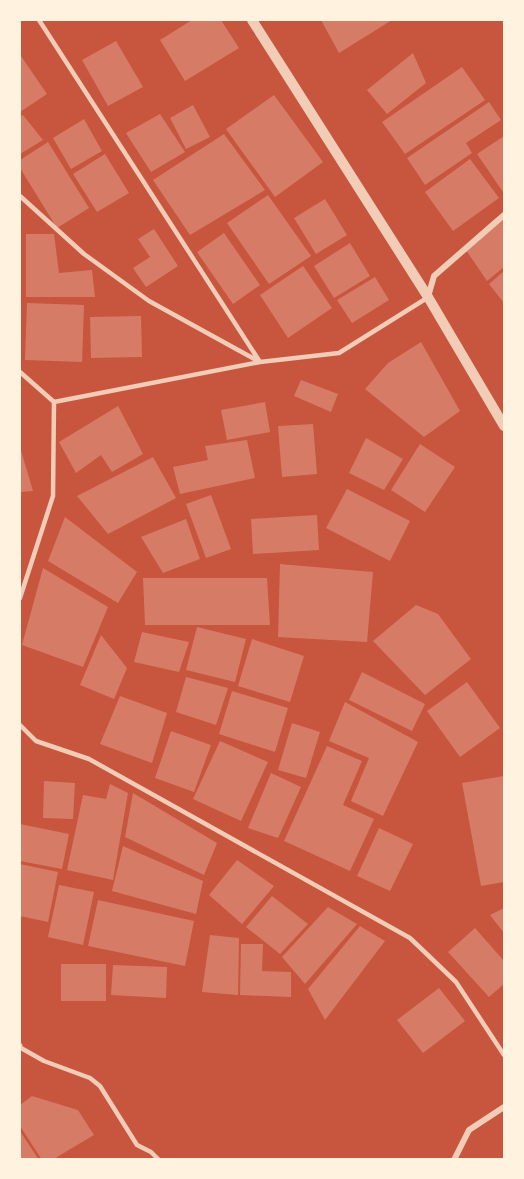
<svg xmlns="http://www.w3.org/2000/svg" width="524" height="1179" font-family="Mulish,sans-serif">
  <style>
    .building { fill: #d67c66 }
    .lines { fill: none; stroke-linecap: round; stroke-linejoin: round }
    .service { stroke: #f1ccb7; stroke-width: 4.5 }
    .minor { stroke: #f1ccb7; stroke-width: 6 }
    .tertiary { stroke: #f1ccb7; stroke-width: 10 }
  </style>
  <rect width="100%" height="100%" fill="#c8553d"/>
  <path class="building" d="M192,20H221L239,48L185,81L160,40Z
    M321,20H392L339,53Z
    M116,41L143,87L108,106L82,60Z
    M413,53L426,83L387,114L367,90Z
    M21,56L47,94L20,112V57Z
    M462,67L485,100L405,154L382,122Z
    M274,95L323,162L275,197L226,129Z
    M489,102L501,120L466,143L472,153L425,185L407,158Z
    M193,105L210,137L186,149L170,118Z
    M160,114L185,152L151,172L126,133Z
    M23,115L43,140L20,154V117Z
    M84,119L102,151L71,169L53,138Z
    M224,134L265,190L190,235L153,180Z
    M504,136V191L503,192L477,154Z
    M48,142L89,208L57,228L20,168V160Z
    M105,154L129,193L97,212L73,174Z
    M470,159L499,198L453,231L425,192Z
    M268,195L311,256L269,284L227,223Z
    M325,199L347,235L316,254L294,218Z
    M504,219V267L487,281L466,250Z
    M154,229L178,266L146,287L133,268L150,257L138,239Z
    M224,233L260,285L233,304L197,252Z
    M26,234H54L59,273L92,270L95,297H26Z
    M350,243L370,276L334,298L314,266Z
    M303,266L332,308L288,338L260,295Z
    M504,271V303L489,284Z
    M375,277L389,300L352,323L337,300Z
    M27,303L84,305L82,362L25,360Z
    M141,316L142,357L91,358L90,317Z
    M421,342L460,411L424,437L365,389L388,363Z
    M301,380L338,394L331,412L294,396Z
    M265,402L270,432L227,440L221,410Z
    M118,406L143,454L112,472L101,455L76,473L59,442Z
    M313,424L317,474L282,477L278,426Z
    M366,438L403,459L384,490L349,473Z
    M247,440L255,478L180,494L173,467L208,460L205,446Z
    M420,444L455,467L425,512L391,490Z
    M20,447L33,491L20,492Z
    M153,457L176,498L108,534L77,496Z
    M347,489L410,521L390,561L326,528Z
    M211,495L231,549L206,558L186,504Z
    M317,515L319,550L253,554L251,519Z
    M65,517L137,572L118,603L48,561Z
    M186,519L200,559L163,573L141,537Z
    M280,564L373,572L367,642L278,637Z
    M43,568L108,607L83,667L22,645Z
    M143,578H267L270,625H145Z
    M416,605L438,614L471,659L425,695L373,641Z
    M197,627L246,639L235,682L186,670Z
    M142,632L189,642L179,672L134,662Z
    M101,635L127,668L114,699L80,685Z
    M252,639L304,656L290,702L238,686Z
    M362,672L425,704L412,731L349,700Z
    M186,677L228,688L216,725L176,712Z
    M467,682L500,728L460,757L427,711Z
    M232,691L288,708L275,752L219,734Z
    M120,696L167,713L152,763L100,744Z
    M345,702L418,742L383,816L351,801L369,758L329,741Z
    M292,723L320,732L306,778L278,770Z
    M171,731L211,745L194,792L155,778Z
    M220,741L268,762L241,821L193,799Z
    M327,746L362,761L343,805L374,819L350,871L284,841Z
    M271,773L301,787L278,838L248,828Z
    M504,776V882L481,886L462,783Z
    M44,781L75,783L73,819L43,818Z
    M110,784L128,793L113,880L67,870L83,795L106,799Z
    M133,793L217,843L204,875L125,837Z
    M20,824L69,834L62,869L20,861Z
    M379,828L413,844L390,891L357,876Z
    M123,846L203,881L196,914L112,891Z
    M237,860L274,886L242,924L209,895Z
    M20,864L58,872L48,922L20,916Z
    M59,885L94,892L83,945L48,937Z
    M272,896L308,924L280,954L246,927Z
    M98,900L194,921L185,966L88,946Z
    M328,907L357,924L305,984L282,957Z
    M504,908V933L490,915Z
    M360,926L385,941L325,1020L308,989Z
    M475,928L504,961V984L489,997L448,952Z
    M210,935L239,938L238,995L202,992Z
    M241,944H263L262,971L291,972V997L240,995Z
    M61,964H106V1001H61Z
    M113,965L167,967L166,998L111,995Z
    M439,988L465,1021L423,1053L397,1020Z
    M32,1096L78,1110L94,1135L52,1160H42L20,1126V1105Z
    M20,1131L39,1160H20Z"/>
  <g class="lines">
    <path class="service" d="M39,20L260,362
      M20,196L84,254L149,301L258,361
      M20,372L54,402
      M54,402L260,362L339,353L427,298
      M20,598L53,496L54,402
      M20,725L36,741L89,759L410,938L456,982L504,1055
      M20,1045L21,1048L44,1061L90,1078L100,1086L137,1145L151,1152L159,1160"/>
    <path class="minor" d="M428,297L434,276L504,215
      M454,1160L469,1130L504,1107"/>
    <path class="tertiary" d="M252,20L428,297L504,426"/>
  </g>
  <rect width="524" height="1179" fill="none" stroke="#fff3e0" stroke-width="42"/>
</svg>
